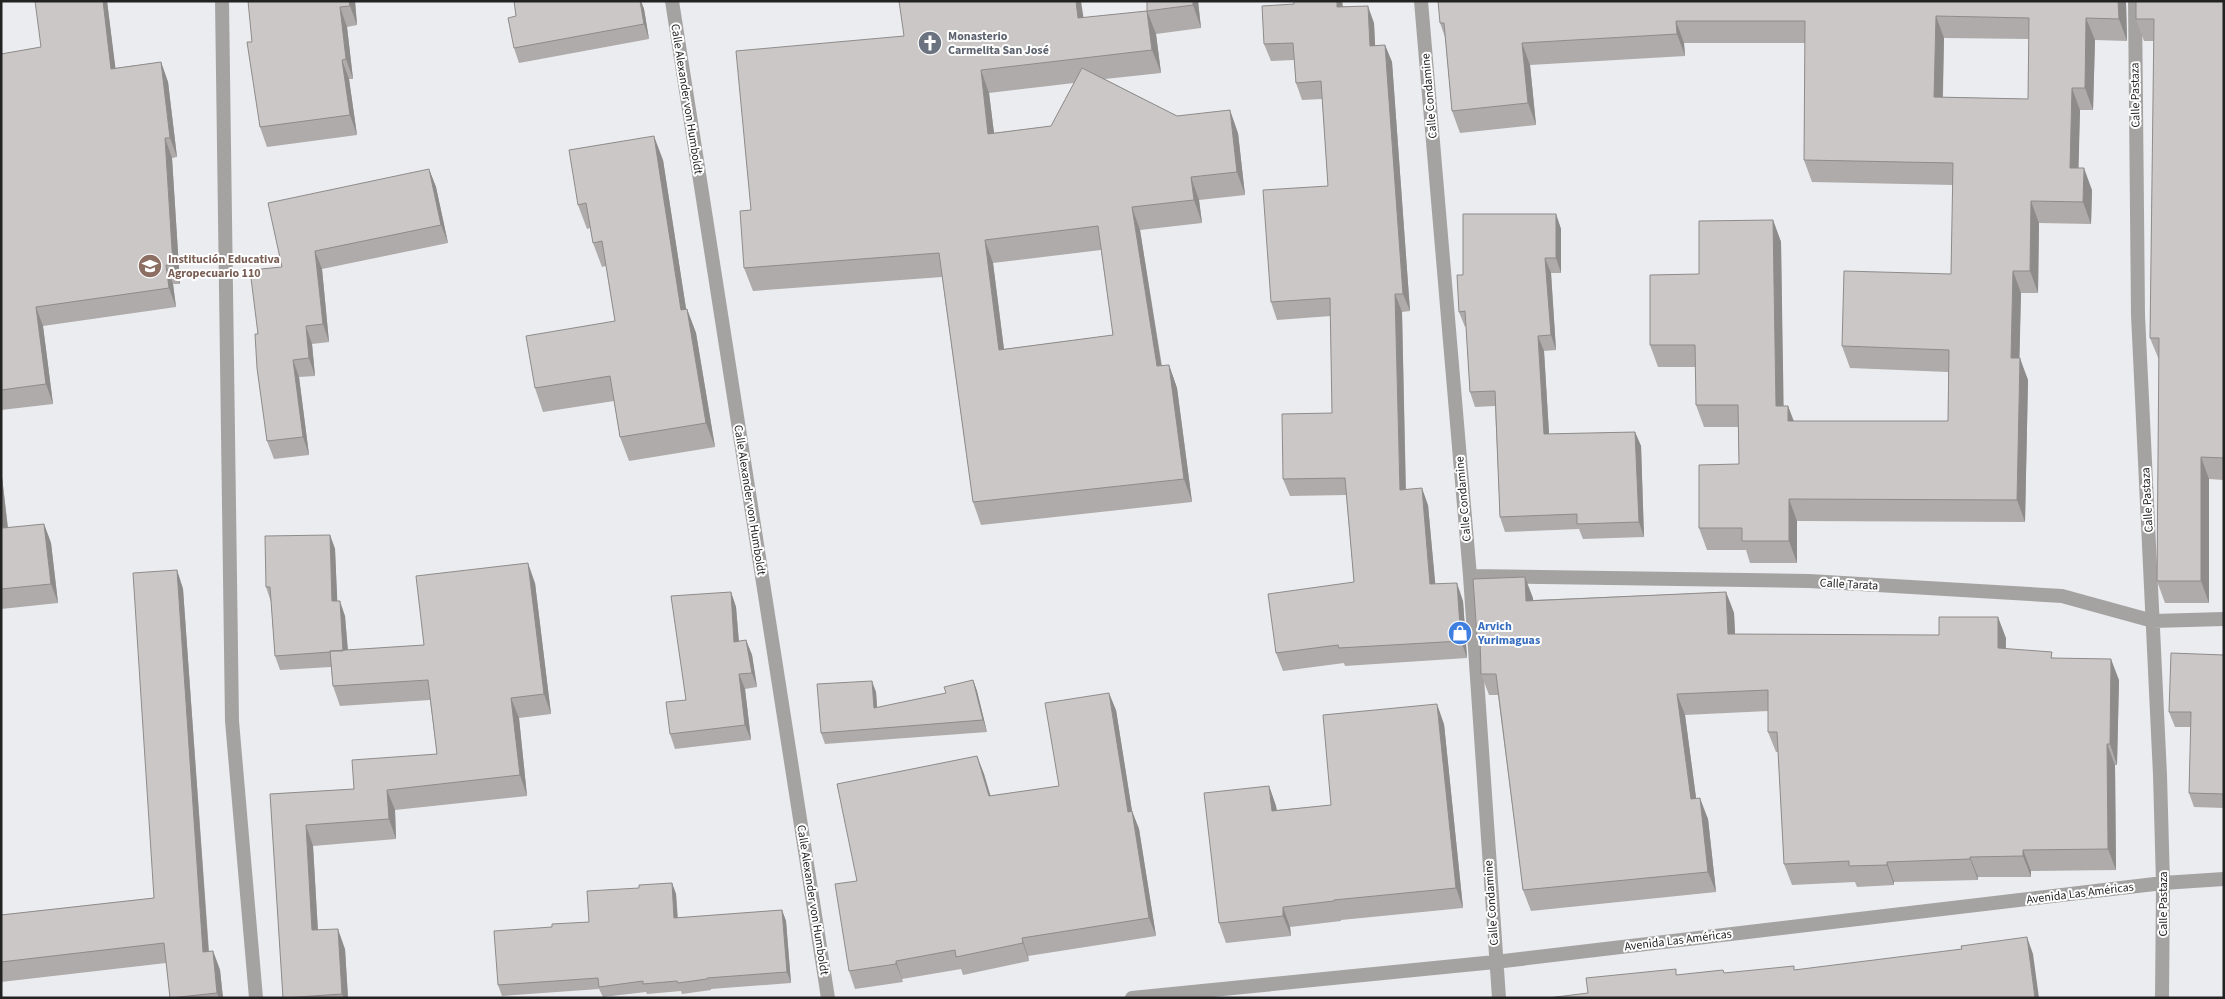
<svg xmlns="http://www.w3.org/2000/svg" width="2225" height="999" font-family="'Source Sans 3',sans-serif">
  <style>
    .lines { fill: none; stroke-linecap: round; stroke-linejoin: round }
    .minor { stroke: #a5a3a2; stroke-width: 14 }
    .wall { fill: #afabaa; fill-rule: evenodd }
    .shaded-wall { fill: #8e8b8b }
    .building { fill: #cbc7c6; stroke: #8e8b8b; fill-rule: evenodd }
    .labels { text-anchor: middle; stroke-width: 4; stroke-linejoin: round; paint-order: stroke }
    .worship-label { font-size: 12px; font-weight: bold; fill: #5b616d; stroke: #fff; text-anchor: start }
    .street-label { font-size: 12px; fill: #222223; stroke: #fff }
    .education-label { font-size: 12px; font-weight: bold; fill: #785e54; stroke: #fff; text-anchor: start }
    .shop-label { font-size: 12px; font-weight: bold; fill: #366cbe; stroke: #fff; text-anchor: start }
  </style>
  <rect width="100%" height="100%" fill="#ebecf0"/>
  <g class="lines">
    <path class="minor" d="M222,1L232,721L256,998
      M672,1L828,998
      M1421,1L1470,576L1499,998
      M2135,1L2138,315L2160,775L2163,883L2162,998
      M1470,576L1809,581L2062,596L2153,621L2224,619
      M1132,998L1495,962L2163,883L2224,879"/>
  </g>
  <path class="wall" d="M107,1L115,68L161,62L168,82L177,157L172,158L180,284H173L176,307L43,326L53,404L1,410V54L41,47Z
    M355,1L357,25L347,27L353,79H349L357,135L267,147L260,127L252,42Z
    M514,1H641L644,9L649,39L519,63L514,48L516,16Z
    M1198,1L1201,28L1156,34L1161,73L1105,79L1177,116L1238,133L1245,195L1199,200L1202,223L1140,230L1162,366L1169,365L1177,388L1192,502L981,525L973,502L942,277L753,291L744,268L751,210L904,36L1147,11ZM1074,83L1051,126L994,133L989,93ZM1101,250L1113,335L1004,349L993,263Z
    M1294,1H1342L1343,6L1374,23L1375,45H1385L1392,62L1410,311L1402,312L1406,489L1428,505L1435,584L1463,601L1467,658L1345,666L1344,663L1283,671L1276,653L1354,582L1346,495L1290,496L1283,479L1332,413L1331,316L1277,320L1271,302L1328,186L1322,99L1302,100L1296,83L1294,60L1271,61L1264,44L1294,4Z
    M2126,1L2127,41L2095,40L2093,110H2080L2078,168L2092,190L2091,224L2039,223L2038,293H2021L2019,358L2028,380L2025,522L1797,521V563H1750L1746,550H1707L1699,528L1739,464L1738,427H1704L1696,405V367H1658L1650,345L1699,274L1773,220L1781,242L1783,406H1788L1794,421H1948V372L1850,368L1842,346L1951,274L1953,185L1812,182L1804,160L1805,43H1684L1685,56L1530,65L1536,125L1460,133L1452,111L1445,37L1440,23ZM1944,38L2029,39L2028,99L1943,97Z
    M2224,1V480L2209,479V603H2165L2157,581L2159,360L2150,338L2154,41H2144L2136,19Z
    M663,160L686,309H687L696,333L715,447L629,461L620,437L614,401L543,412L535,388L615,321L606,266L602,267L593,243L590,228L587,229L578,205Z
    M429,169L436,187L448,243L322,269L329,342L312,344L315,376L299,377L309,455L274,459L267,441L258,334L282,267Z
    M1556,214L1561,229V273H1551L1556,350L1544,351L1549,434L1635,432L1641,446L1644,537L1583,539L1579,529L1505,532L1500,517L1495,406L1475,407L1470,392L1466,326L1465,327L1459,312L1463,275Z
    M1,468L8,528L44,524L51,543L58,603L1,609Z
    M330,535L335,549L337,601L345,616L348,650L424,645L535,583L551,714L519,718L527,796L395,810L396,839L313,846L318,930L345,949L348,998H283L270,794L354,789L437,754L430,700L340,706L333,686L331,667L280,670L275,656L271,602L266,587Z
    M177,570L183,589L209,951H213L220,970L223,998H170L166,963L1,982V915L154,898Z
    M731,592L736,607L739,641L746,640L752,655L757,687L745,689L751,740L675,749L670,734L686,700Z
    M1726,592L1734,613L1735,634L2006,638V649L2054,658L2119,680L2117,765H2115L2116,870L2031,871V877H1978V880L1894,882V885L1857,887L1855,882L1792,885L1784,864L1778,752H1776L1768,732V711L1685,715L1696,798L1708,819L1716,892L1531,911L1523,890L1498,695H1489L1481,674L1480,645L1477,637L1533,598V600Z
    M2224,655V808L2194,807L2189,793L2191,727H2175L2169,712Z
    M973,680L977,691L987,732L825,744L821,733L876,692L877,708L946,693Z
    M1116,710L1132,811L1139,829L1156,936L1028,956L1029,961L963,975L961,969L902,979L903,982L855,989L849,971L857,881L977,756L984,774L990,796L1059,786Z
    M1444,724L1463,908L1341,920V921L1290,927L1291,936L1226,943L1219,923L1269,786L1276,806L1277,810L1331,805Z
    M672,883L676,894L678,918L782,910L786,921L791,983L711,989V990L682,994L681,991L647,994L646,992L603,997L599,989L502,996L498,985L552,927L589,922L639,888Z"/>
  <path class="shaded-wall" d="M103,1H107L118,88L111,69Z
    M349,1H355L357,25L350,6Z
    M640,1H641L644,9L649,39L644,24Z
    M1076,1H1081L1087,41L1078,18Z
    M1193,1H1198L1201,28L1193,5Z
    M1337,1H1342L1344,24L1337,7Z
    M2118,1H2126L2127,41L2119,19Z
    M1368,6L1374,23L1376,63L1370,46Z
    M340,7L347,27L353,79L346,59Z
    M1147,11L1156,34L1161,73L1152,50Z
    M1936,16L1944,38L1942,119L1934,97Z
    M2086,18L2095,40L2093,110L2085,88Z
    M1676,21L1684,43L1685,56L1677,34Z
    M1522,43L1530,65L1536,125L1528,103Z
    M1385,45L1392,62L1410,311L1403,294Z
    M342,60L349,79L357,135L350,115Z
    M161,62L168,82L177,157L170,138Z
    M981,70L989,93L997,157L988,134Z
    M2072,88L2080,110L2078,190L2070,168Z
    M1230,110L1238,133L1245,195L1237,172Z
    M654,136L663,160L690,334L681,310Z
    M165,138L172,158L180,284L173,265Z
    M2084,168L2092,190L2091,224L2083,202Z
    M429,169L436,187L448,243L441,225Z
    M1191,177L1199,200L1202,223L1194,200Z
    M2031,201L2039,223L2038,293L2030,271Z
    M1132,207L1140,230L1165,389L1157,366Z
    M1556,214L1561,229V273L1556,258Z
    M1773,220L1781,242L1784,428L1776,406Z
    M985,240L993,263L1007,373L999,350Z
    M315,251L322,269L329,342L323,324Z
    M1545,258L1551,273L1556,350L1551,335Z
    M166,265L173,284L176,307L169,288Z
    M2013,271L2021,293L2019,380L2011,358Z
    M1395,294L1402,312L1406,507L1400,490Z
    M36,307L43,326L53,404L46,384Z
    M687,309L696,333L715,447L706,423Z
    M306,326L312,344L315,376L309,358Z
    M1538,336L1544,351L1550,449L1544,434Z
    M2020,358L2028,380L2025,522L2017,500Z
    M293,360L299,377L309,455L303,437Z
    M1169,365L1177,388L1192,502L1184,479Z
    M1788,406L1796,428L1788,421Z
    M1635,432L1641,446L1644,537L1639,522Z
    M2201,457L2209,479V603L2201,581Z
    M1,468L10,548L3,528L1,511Z
    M1422,488L1428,505L1437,602L1430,584Z
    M1789,499L1797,521V563L1789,541Z
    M44,524L51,543L58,603L51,584Z
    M330,535L335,549L338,616L332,601Z
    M528,563L535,583L551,714L544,694Z
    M177,570L183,589L210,971L203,952Z
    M1525,577L1533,598L1534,621L1526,601Z
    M1457,583L1463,601L1467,658L1461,641Z
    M731,592L736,607L740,657L734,642Z
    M1726,592L1734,613L1736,654L1728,634Z
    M340,601L345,616L349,666L343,651Z
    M1998,617L2006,638L2005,669L1998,648Z
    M746,640L752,655L757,687L752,673Z
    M2111,659L2119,680L2117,765L2110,744Z
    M739,674L745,689L751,740L745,725Z
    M973,680L977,691L987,732L983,720Z
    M872,681L876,692L878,720L874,708Z
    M1109,693L1116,710L1135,830L1128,812Z
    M1677,694L1685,715L1699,820L1691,799Z
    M511,698L519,718L527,796L520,775Z
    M1437,704L1444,724L1463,908L1456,888Z
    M2107,744L2115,765L2116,870L2108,849Z
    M977,756L984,774L996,814L989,796Z
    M1269,786L1276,806L1279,831L1272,811Z
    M387,790L395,810L396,839L389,819Z
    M1700,798L1708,819L1716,892L1708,872Z
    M1132,811L1139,829L1156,936L1149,918Z
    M306,825L313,846L319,951L312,930Z
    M2023,850L2031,871V877L2023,856Z
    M1970,857L1978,877V880L1970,859Z
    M1887,862L1894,882V885L1887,865Z
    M672,883L676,894L678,929L674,918Z
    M1283,907L1290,927L1291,936L1283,916Z
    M782,910L786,921L791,983L787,972Z
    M338,929L345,949L348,998H344L342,994Z
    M2027,937L2033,954L2039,998H2035Z
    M1022,938L1028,956L1029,961L1023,943Z
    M213,951L220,970L223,998H219L217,993Z
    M896,961L903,982L896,964Z"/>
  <path class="building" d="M35,1H103L111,69L161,62L170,138H165L173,265H166L169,288L36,307L46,384L1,390V54L41,47Z
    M248,1H349L350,6L340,7L346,59L342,60L350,115L260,127L247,42H252Z
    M514,1H640L644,24L514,48L508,18L516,16Z
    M899,1H1076L1078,18L1147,11V1H1193V5L1147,11L1152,50L981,70L988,134L1051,126L1082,68L1177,116L1230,110L1237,172L1191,177L1194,200L1132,207L1157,366L1169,365L1184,479L973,502L939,253L744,268L740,211L751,210L736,51L904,36ZM1098,226L1113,335L999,350L985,240Z
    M1294,1H1337V7L1368,6L1370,46L1385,45L1403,294H1395L1400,490L1422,488L1430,584L1457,583L1461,641L1339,648L1338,645L1276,653L1268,594L1354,582L1345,478L1283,479L1282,414L1332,413L1330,298L1271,302L1263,190L1328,186L1321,81L1296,83L1293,43L1264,44L1262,6L1294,4Z
    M1438,1H2118L2119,19L2086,18L2085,88H2072L2070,168H2084L2083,202L2031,201L2030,271H2013L2011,358H2020L2017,500L1789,499V541H1742V528H1699V465L1739,464L1738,405H1696L1695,345H1650V275L1699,274V221L1773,220L1776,406H1788V421H1948L1949,350L1842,346L1844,271L1951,274L1953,163L1804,160L1805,21H1676L1677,34L1522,43L1528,103L1452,111L1444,23H1440ZM1936,16L2029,18L2028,99L1934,97Z
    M2136,1H2224V458L2201,457V581H2157L2159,338H2150L2154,19H2136Z
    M654,136L681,310L687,309L706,423L620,437L610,376L535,388L526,336L615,321L602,241L593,243L586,203L578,205L569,150Z
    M429,169L441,225L315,251L323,324L306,326L309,358L293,360L303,437L267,441L257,368L255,334H258L250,270L282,267L268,203Z
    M1463,214H1556V258H1545L1551,335L1538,336L1544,434L1635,432L1639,522L1577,524V514L1500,517L1495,391L1470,392L1465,311L1459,312L1457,275H1463Z
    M1,511L3,528L44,524L51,584L1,589Z
    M330,535L332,601H340L343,651H330V652L275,656L270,587H266L265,536Z
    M528,563L544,694L511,698L520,775L387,790L389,819L306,825L312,930L338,929L342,994L283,998L270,794L354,789L352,760L437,754L428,680L333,686L330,651L424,645L416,576Z
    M177,570L203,952L213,951L217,993L170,998L164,943L1,962V915L154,898L133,573Z
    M1525,577L1526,601L1726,592L1728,634L1939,635V617H1998V648L2052,652L2051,658L2111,659L2110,744H2107L2108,849L2023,850V856L1970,857V859L1887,862V865L1849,866V861L1784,864L1777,732H1768V690L1677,694L1691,799L1700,798L1708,872L1523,890L1496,674H1481L1480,637H1477L1473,579Z
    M731,592L734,642L746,640L752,673L739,674L745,725L670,734L666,702L686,700L671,596Z
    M2171,653L2224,655V794L2189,793L2191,712H2169Z
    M973,680L983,720L821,733L817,684L872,681L874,708L946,693L944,687Z
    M1109,693L1128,812L1132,811L1149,918L1022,938L1023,943L956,957L955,950L896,961V964L849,971L835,884L857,881L837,784L977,756L989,796L1059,786L1045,703Z
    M1437,704L1456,888L1334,900V901L1283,907V916L1219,923L1204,793L1269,786L1272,811L1331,805L1323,715Z
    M672,883L674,918L782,910L787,972L707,978V979L678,983L677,981L643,984V981L599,987L598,978L498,985L494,931L552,927V924L589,922L587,891L639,888V885Z
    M2027,937L2035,998H1548L1588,993L1586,978L1676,969V975L1723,970L1724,973L1794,966V970L1962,949L1961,946Z"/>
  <defs>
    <g id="church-disc" transform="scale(1.25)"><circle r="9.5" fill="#6b7280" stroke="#fff"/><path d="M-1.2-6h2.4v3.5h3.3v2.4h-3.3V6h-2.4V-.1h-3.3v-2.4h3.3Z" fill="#fff"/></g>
    <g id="school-disc" transform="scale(1.25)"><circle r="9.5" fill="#8d6e63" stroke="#fff"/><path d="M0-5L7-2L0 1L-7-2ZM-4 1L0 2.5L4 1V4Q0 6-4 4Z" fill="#fff"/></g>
    <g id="shop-disc" transform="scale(1.25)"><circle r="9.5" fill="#3f7fe0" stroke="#fff"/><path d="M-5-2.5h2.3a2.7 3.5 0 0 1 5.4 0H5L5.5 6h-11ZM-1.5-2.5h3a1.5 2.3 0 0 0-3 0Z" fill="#fff"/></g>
  </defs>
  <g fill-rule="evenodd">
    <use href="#church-disc" x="930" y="43"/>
    <use href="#school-disc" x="150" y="266"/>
    <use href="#shop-disc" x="1460" y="633"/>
  </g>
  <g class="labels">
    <g class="worship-label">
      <text x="948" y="40">Monasterio<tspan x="948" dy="14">Carmelita San José</tspan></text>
    </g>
    <g class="street-label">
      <text transform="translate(2135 95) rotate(-91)" y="4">Calle Pastaza</text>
      <text transform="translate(1429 96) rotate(-95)" y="4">Calle Condamine</text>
      <text transform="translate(687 99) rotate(81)" y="4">Calle Alexander von Humboldt</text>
      <text transform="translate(1463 499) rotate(-95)" y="4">Calle Condamine</text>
      <text transform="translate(750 500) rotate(81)" y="4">Calle Alexander von Humboldt</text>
      <text transform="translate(2147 500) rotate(-93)" y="4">Calle Pastaza</text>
      <text transform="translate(1849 584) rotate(3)" y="4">Calle Tarata</text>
      <text transform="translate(2080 893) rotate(-7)" y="4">Avenida Las Américas</text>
      <text transform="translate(813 900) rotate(81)" y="4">Calle Alexander von Humboldt</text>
      <text transform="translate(1491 903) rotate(-94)" y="4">Calle Condamine</text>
      <text transform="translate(2163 904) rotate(-90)" y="4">Calle Pastaza</text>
      <text transform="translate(1678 940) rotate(-7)" y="4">Avenida Las Américas</text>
    </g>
    <g class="education-label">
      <text x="168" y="263">Institución Educativa<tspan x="168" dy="14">Agropecuario 110</tspan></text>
    </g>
    <g class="shop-label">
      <text x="1478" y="630">Arvich<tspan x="1478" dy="14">Yurimaguas</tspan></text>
    </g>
  </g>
  <rect width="2225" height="999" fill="none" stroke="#222223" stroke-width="5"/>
</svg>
